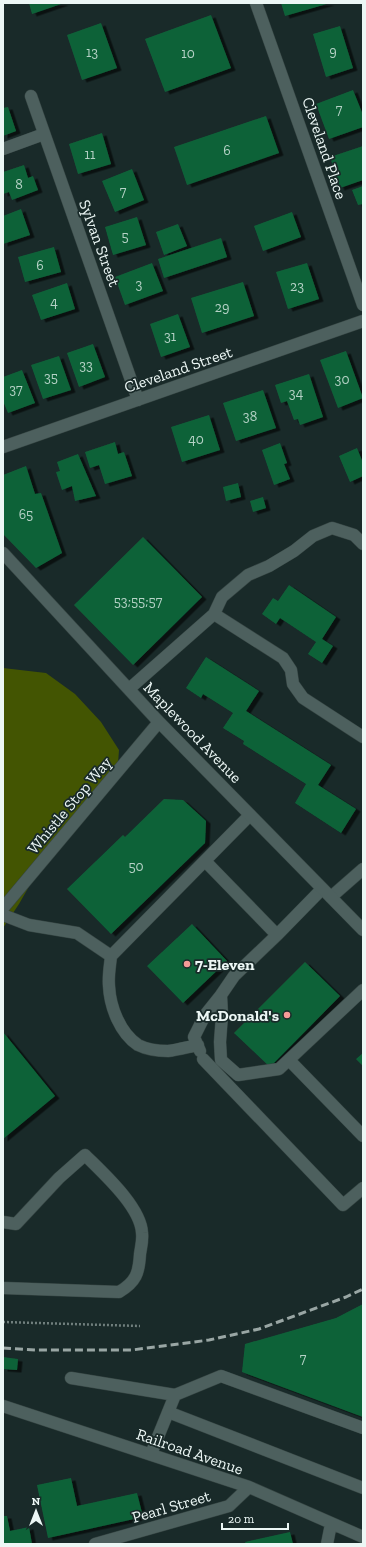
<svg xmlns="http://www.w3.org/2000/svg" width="366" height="1547" font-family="'Zilla Slab',serif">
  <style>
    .green { fill: #435502 }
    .building { fill: #106239; filter: url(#shadow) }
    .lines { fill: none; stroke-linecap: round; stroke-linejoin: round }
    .lane-casing { stroke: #364543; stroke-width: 13 }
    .street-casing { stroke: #364543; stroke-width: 13 }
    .path { stroke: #707f7d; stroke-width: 2.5; stroke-dasharray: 2 2; stroke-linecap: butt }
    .lane { stroke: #4d605e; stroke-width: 12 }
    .street { stroke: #4d605e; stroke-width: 12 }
    .rail { stroke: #99a6a4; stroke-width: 3; stroke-dasharray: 8 4; stroke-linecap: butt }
    .poi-dot { fill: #f59b97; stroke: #192a29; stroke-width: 1.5 }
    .labels { text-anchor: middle; stroke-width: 3.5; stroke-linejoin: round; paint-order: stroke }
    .number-label { font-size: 14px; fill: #b5d2c6 }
    .street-label { font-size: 16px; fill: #ecf7f5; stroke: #192a29 }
    .poi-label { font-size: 16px; font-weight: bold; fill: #ecf7f5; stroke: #192a29; text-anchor: start }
  </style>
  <defs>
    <filter id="shadow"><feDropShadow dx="4.5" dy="2.5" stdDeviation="0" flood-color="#0009"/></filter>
  </defs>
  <rect width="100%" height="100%" fill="#192a29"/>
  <path class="green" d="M3,668L46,673L75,694L101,722L119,750L117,778L52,846L19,904L3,928Z"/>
  <path class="building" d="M29,3H64L32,14Z
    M281,3H330L285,16Z
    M211,15L231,68L165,92L145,39Z
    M101,23L117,68L82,80L67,35Z
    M340,26L353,68L326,77L313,34Z
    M353,90L363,115V127L329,139L316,104Z
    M8,107L16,131L3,136V108Z
    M266,116L279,153L187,185L174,147Z
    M102,133L111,164L78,174L69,144Z
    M363,146V180L340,188L330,157Z
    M24,165L28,178L33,176L38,190L12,200L9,192L3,194V172Z
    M132,169L144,200L115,212L102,181Z
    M363,186V204L358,205L352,190Z
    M21,209L30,235L3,244V216Z
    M292,212L301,237L263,251L254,226Z
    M137,217L146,245L113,255L105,227Z
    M178,224L187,246L164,255L156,232Z
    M221,238L227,257L164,278L158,259Z
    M54,247L61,272L25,282L18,257Z
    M152,263L163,291L125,305L115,277Z
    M307,263L319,299L288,309L276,272Z
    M243,282L254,316L202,333L191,298Z
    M67,283L75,309L41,320L32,295Z
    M178,314L190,347L161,357L150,324Z
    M93,344L105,377L79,387L67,353Z
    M346,351L363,398L338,408L320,360Z
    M59,356L71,390L43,399L31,365Z
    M22,370L35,403L8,413L3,401V377Z
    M309,374L323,417L300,425L298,419L294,420L287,401L281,403L275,385Z
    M263,390L276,428L236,441L223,403Z
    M209,415L220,450L182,462L171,427Z
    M115,442L118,454L124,452L132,476L105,484L99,465L90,468L85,452Z
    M280,443L287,463L284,464L290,479L274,485L262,450Z
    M357,448L363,463V476L350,482L339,456Z
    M78,454L96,496L75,501L72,486L62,490L56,472L60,471L57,462Z
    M26,466L35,494L41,493L62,553L36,568L3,534V475Z
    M238,483L241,497L226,501L223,487Z
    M263,497L266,508L253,512L250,501Z
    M143,537L202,597L133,665L74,605Z
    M289,585L336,617L322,639L333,646L322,663L308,654L316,642L280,618L276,624L262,614L273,598L278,601Z
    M206,657L259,691L246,711L331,765L318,785L356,809L341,833L295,803L306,784L243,744L244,741L223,728L233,713L203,694L201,698L186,688Z
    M164,799L183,800L206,821L205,843L111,934L67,889L123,835L125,837Z
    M192,924L227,961L183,1003L147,966Z
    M305,962L340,996L270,1067L234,1033Z
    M3,1032L55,1096L3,1139Z
    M363,1053V1066L356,1059Z
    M363,1304V1417L242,1372L245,1344L336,1318Z
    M3,1357L18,1359L17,1370L3,1369Z
    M71,1478L77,1506L137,1493L143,1517L48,1538L37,1485Z
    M3,1516H7L10,1531L29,1527L32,1544H3Z
    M290,1532L293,1544H246L245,1542Z"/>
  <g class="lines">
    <g class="lane-casing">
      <path id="lane" d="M205,861L277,935
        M322,889L277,935L234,976L221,995L222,1015L220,1042L221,1060L238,1075L279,1069L363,990
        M331,897L363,869
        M3,915L29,925L77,933L111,956L250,815
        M111,956C110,966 108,976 109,986C110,1007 120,1033 138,1045C146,1049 159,1051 168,1051C177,1050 188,1047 198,1045
        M200,1051L194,1037L205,1015L221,995
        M203,1059L343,1205L363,1188
        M289,1060L363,1136
        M3,1222L16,1224L59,1178L85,1155C103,1173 141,1207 142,1233C143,1240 141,1247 140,1254C139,1273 136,1282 119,1292L3,1288
        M71,1378L175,1395L221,1376L363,1428
        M168,1412L363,1488
        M151,1454L175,1395"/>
    </g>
    <g class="street-casing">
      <path id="street" d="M256,3L363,305
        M31,96L138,400
        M3,149L44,134
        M3,447L363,321
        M3,553L159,722L363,930
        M214,614L283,658L291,670L293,684L303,698L363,737
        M129,689L214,614L222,597L248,575L269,566L294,551L313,536L332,528L354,535L363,544
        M3,908L159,722
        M3,1406L249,1487L363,1537
        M95,1544L229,1506L249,1487
        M327,1544L331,1524"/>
    </g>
    <path class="path" d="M3,1322L140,1326"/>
    <use href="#lane" class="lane"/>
    <use href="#street" class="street"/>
    <path class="rail" d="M3,1348L36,1350H132L209,1340L259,1329L346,1297L363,1289"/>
  </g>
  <g class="poi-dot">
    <circle cx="187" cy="964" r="4"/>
    <circle cx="287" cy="1015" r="4"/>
  </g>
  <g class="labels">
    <g class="number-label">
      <text x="333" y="56">9</text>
      <text x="92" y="57">13</text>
      <text x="188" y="58">10</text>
      <text x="339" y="114">7</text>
      <text x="227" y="155">6</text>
      <text x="90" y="159">11</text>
      <text x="19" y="189">8</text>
      <text x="123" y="196">7</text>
      <text x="125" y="241">5</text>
      <text x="40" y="270">6</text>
      <text x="139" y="289">3</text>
      <text x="297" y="291">23</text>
      <text x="54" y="307">4</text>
      <text x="222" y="312">29</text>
      <text x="170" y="341">31</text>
      <text x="86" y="370">33</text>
      <text x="51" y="382">35</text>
      <text x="342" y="384">30</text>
      <text x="16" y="394">37</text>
      <text x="296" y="398">34</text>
      <text x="250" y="421">38</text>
      <text x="196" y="444">40</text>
      <text x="26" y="519">65</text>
      <text x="138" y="606">53;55;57</text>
      <text x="136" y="871">50</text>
      <text x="303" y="1363">7</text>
    </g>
    <g class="street-label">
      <text transform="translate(325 148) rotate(71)" y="6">Cleveland Place</text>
      <text transform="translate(100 243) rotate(70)" y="6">Sylvan Street</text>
      <text transform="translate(178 369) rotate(-19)" y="6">Cleveland Street</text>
      <text transform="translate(193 732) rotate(46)" y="6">Maplewood Avenue</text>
      <text transform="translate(69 805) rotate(-50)" y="6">Whistle Stop Way</text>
      <text transform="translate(190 1451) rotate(19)" y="6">Railroad Avenue</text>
      <text transform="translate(171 1506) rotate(-16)" y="6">Pearl Street</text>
    </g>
    <g class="poi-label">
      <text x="195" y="970">7-Eleven</text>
      <text x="279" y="1021" text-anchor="end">McDonald's</text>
    </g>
  </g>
  <rect width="366" height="1547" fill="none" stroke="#ecf7f5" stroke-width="8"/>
  <g transform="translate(36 1511)" stroke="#192a29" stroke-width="3" paint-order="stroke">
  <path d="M0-3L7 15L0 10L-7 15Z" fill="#ecf7f5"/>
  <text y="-6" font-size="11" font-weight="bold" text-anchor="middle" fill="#ecf7f5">N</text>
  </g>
  <path d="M222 1523v6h66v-6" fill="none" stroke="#ecf7f5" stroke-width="2"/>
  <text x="228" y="1523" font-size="12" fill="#ecf7f5" stroke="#192a29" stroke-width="3" paint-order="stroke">20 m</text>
</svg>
